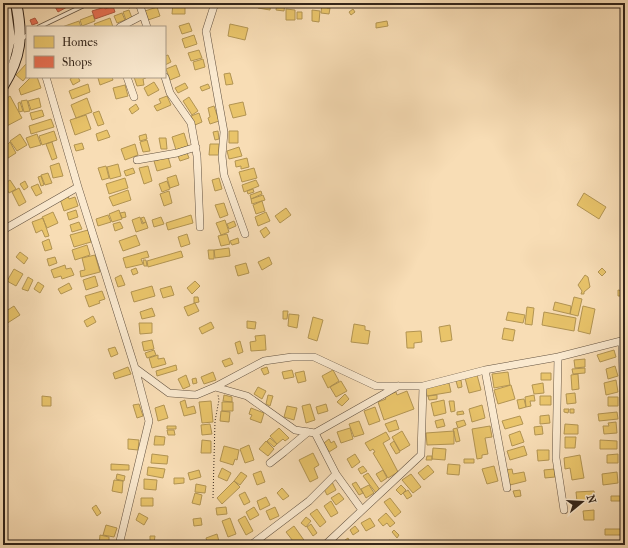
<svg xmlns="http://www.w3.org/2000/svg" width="628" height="548" font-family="'IM FELL French Canon',serif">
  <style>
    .homes { fill: #e9c46a; stroke: #b29452 }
    .shops { fill: #e76f51; stroke: #b15940 }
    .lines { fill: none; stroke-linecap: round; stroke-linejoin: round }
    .service-casing { stroke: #645341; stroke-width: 5 }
    .minor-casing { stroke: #645341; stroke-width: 8 }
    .secondary-casing { stroke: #33251a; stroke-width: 12 }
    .path { stroke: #33251a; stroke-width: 1; stroke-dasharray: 1 2; stroke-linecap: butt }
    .service { stroke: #fae9cf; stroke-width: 3.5 }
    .minor { stroke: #fae9cf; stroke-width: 7 }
    .secondary { stroke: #fae9cf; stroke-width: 10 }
  </style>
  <rect width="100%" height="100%" fill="#f8ddb5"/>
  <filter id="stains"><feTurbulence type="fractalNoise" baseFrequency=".005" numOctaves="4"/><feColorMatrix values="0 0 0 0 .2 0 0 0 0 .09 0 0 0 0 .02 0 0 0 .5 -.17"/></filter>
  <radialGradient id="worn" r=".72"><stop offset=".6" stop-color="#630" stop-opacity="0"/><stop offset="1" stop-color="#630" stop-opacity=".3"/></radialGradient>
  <path class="homes" d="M142,3H156L157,4L144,8Z
    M173,3H185V14H172Z
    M259,3H271L270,10L258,8Z
    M277,3H285L284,11L276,10Z
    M322,3H327V8H330L329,14L321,13Z
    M157,7L160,16L148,20L145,11Z
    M286,9L295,10V20H286Z
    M353,9L355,12L351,15L349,12Z
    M129,10L132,18L126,20L123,12Z
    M312,10L320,11L319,22L312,21Z
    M297,12H302V19H297Z
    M122,13L125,20L117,23L114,16Z
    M93,15L95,21L82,26L80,20Z
    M110,18L113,27H96L94,24Z
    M79,21L81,27H62Z
    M387,21L388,26L376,28V23Z
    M189,23L192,31L182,34L179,26Z
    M230,24L248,28L245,40L228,36Z
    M194,35L197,44L185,48L182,39Z
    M199,50L202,58L191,61L188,53Z
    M168,55L171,62L165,65V56Z
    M203,59L205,67L195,70L193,62Z
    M26,64L27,65V76L23,81L16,75Z
    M176,65L180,76L170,80L166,69Z
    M230,73L233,84L226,85L224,74Z
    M31,77H37L41,88L21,95L19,89Z
    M73,77H78L80,81L73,85L70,79Z
    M99,77H112L113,80L100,85L98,78Z
    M134,77H146V78L143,79L144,85L137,86Z
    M154,82L159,90L148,96L144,88Z
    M185,83L188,88L178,93L175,88Z
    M88,84L90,92L72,99L69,91Z
    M208,84L210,88L202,91L200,87Z
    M125,85L128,96L116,99L113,88Z
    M10,96L22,118L3,128V115L5,114L3,111V101Z
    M167,96L171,105L157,111L154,106L161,103L159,99Z
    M189,97L198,111L192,115L183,101Z
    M39,98L41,107L31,110L28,101Z
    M87,98L92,112L76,118L71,105Z
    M27,100L30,111L24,112L21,101Z
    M20,102L23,111L19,112L18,103Z
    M243,102L246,115L233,118L229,105Z
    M136,104L139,109L132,114L129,109Z
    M214,106L219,121L210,124L208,118L210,117L208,108Z
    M42,110L44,116L32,120L30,113Z
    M99,111L104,124L98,126L93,113Z
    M199,113L202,122L195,125L191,116Z
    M86,115L91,129L75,135L70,120Z
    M51,119L54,127L31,134L29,126Z
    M107,130L110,137L98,141L96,134Z
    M54,131L57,140L42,145L39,136Z
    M218,131L219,139L215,140L213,132Z
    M229,131H238V143H229Z
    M184,133L188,146L176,150L172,137Z
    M20,134L27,145L17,151L10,141Z
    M37,134L41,145L30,148L26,138Z
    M146,134L147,139L140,141L139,136Z
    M159,138H166L167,149H161Z
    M5,139L8,144L10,142L16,153L5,160L3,156V140Z
    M147,140L150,151L143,152L140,142Z
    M52,142L57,158L52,160L46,144Z
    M82,143L84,149L76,151L74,145Z
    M135,144L138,155L125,160L121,149Z
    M210,144H219V155H209Z
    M239,147L242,156L229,159L227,151Z
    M187,153L189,158L180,161L178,156Z
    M168,157L171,167L157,171L154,161Z
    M247,158L249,167L241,169V166L236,167L235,161Z
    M59,163L63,176L53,178L50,166Z
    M118,164L121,176L110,179L107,167Z
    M106,166L109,178L102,180L98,168Z
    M148,166L152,181L144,184L139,168Z
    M133,168L135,173L126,176L124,171Z
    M254,168L257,178L242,182L239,172Z
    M4,169L8,176L3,179V170Z
    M48,173L52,183L45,185L41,175Z
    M176,175L179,185L170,188L167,178Z
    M41,176L44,185L41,186L38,177Z
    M125,178L128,188L109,194L106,184Z
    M219,178L222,189L215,191L212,180Z
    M10,180L16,189L9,193L4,184Z
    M256,180L259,186L244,192L242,185Z
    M25,181L28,187L24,190L20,184Z
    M167,181L170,189L162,192L159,184Z
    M38,184L42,193L36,196L31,187Z
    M19,188L26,202L19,206L12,192Z
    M253,189L254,192L248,194L247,191Z
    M128,190L131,200L113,206L109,197Z
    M169,191L172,203L164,206L160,194Z
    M261,191L262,194L251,199L250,195Z
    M584,193L606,207L599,219L577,205Z
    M263,195L265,200L252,204L251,199Z
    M68,196L69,199L75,197L78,206L64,211L60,199Z
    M262,201L265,211L256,214L253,205Z
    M224,203L228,215L220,218L215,205Z
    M286,208L291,215L280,223L275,216Z
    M76,210L78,217L69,220L67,213Z
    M119,210L122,219L112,222L109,214Z
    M53,212L58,223L47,228L42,217Z
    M125,212L126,217L122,218L120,213Z
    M266,212L270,221L258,226L255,217Z
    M108,215L111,222L98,226L96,219Z
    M191,215L193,223L168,230L166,223Z
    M140,217L142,224L146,222L148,228L136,232L132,220Z
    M144,217L146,222L143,223L141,218Z
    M161,217L164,224L154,227L152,220Z
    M43,218L49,236L45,237L42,230L36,233L32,222Z
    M225,220L229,232L221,235L216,223Z
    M234,221L236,226L229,229L227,224Z
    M79,222L82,229L72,232L70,225Z
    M120,222L123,228L115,231L113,224Z
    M266,227L270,233L264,238L260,231Z
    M88,230L91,242L74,247L70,235Z
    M187,234L190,244L181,247L178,237Z
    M227,234L230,244L221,246L218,236Z
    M136,235L140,245L123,251L119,241Z
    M238,238L239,243L232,245L230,241Z
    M49,239L52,249L45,251L42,242Z
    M87,245L90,255L75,260L72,250Z
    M229,248L230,256L215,258L214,250Z
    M208,250H214V259H209Z
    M147,251L149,257L141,259L143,264L126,268L123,258Z
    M181,251L183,257L148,267L147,261Z
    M20,252L28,258L24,264L16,257Z
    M95,255L100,272L81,277L80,271L85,270L82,258Z
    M55,257L57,263L49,266L47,259Z
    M269,257L272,264L262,270L258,262Z
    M143,260H146L147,266H144Z
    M246,263L249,273L238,276L235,266Z
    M65,265L66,269L71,268L74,275L62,279L61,276L54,278L51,270Z
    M136,268L138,273L133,275L131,270Z
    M602,268L606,272L602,276L598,272Z
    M14,269L23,274L16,286L7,281Z
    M121,275L125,285L118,287L115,278Z
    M585,275L588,277L590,287L584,292V294H581L582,291L578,285Z
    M95,276L98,286L86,290L83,280Z
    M28,277L33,280L28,291L22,289Z
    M195,281L200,286L192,294L187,288Z
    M38,282L44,286L40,293L34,289Z
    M69,283L72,289L61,294L58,289Z
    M152,286L155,296L134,302L131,292Z
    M171,286L174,295L163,298L160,289Z
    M618,290L623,291V296H618Z
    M102,291L105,299L99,301L100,303L89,307L85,296Z
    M194,297H198L199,302L194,303Z
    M574,297L582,299L578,316L570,314Z
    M555,302L571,306L570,314L553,310Z
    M195,303L199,311L188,316L184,307Z
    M14,306L20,315L6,324L8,327L4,330L3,313Z
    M583,306L595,309L590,334L578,331Z
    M527,307L534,308L532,325L525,324Z
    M152,308L155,316L142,319L140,312Z
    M283,311H288L287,319H283Z
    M508,312L525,315L523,323L506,320Z
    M544,312L576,318L574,331L542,325Z
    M289,314L299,315L297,328L288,326Z
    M93,316L96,322L87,327L84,321Z
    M313,317L323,320L317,341L308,338Z
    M247,321L256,322L255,329L247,328Z
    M211,322L214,328L202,334L199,328Z
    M139,323H152V333L140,334Z
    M354,324L365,326V330L370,331L368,344L351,342Z
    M450,325L452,340L441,342L439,327Z
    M504,328L515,330L513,341L502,339Z
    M421,331L422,342L414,343V348H407L406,332Z
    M265,335L266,350L251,351L250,342L256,341L255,336Z
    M152,340L154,349L144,351L142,342Z
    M240,341L243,352L238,354L235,343Z
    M115,347L118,354L111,357L108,349Z
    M154,350L156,355L147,358L145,353Z
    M614,350L616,357L600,362L597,355Z
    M158,355V359L164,358L166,364L152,368L149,358Z
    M230,358L233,364L225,367L222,361Z
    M585,359V367L575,368L574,360Z
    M176,365L177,370L157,376L156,371Z
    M615,366L618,376L608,379L606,369Z
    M128,367L131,374L115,379L113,373Z
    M267,367L269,373L264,375L261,369Z
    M585,368V373L573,374L572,369Z
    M292,370L294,377L284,379L282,372Z
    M333,370L339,381L328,388L322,376Z
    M304,371L306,381L298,383L295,373Z
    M213,372L216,380L204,384L201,377Z
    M508,372L510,385L494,388L492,374Z
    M541,373H551V380H541Z
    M578,374L579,389L572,390L571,375Z
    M186,375L190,386L183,389L178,379Z
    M477,375L481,390L469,393L465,378Z
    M196,378L197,383L193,384L192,379Z
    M461,380L462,387L458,388L456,381Z
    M616,380L618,392L606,395L604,383Z
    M341,381L347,391L336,397L330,387Z
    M449,383L451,392L427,396L425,387Z
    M543,383L544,393L534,394L532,385Z
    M511,385L515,399L498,404L494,390Z
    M258,387L266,391L262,399L254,394Z
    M407,391L414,409L384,420L378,402L386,399L384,396L396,392L397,395Z
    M575,393L576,403L567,404L566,394Z
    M345,394L349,399L342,406L337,402Z
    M224,395L232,397V402L223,401Z
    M268,395L273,396L270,406L266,404Z
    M437,395V399L429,400L428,396Z
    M534,395L535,401H530L531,406L526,407L525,397Z
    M42,396L51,397V406H42Z
    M540,396H551V405H540Z
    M608,397H618V406H608Z
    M524,399L526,407L519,409L517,400Z
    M185,400L187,408L194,406L196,413L184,416L180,402Z
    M444,400L446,413L434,416L431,403Z
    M211,401L213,422L202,423L199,402Z
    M449,401H454L455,411L451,412Z
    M222,402H233V411H222Z
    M139,404L143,416L137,418L133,405Z
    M310,404L315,420L306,423L302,406Z
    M326,404L328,411L318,414L316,407Z
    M164,405L168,418L158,421L155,408Z
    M482,405L485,418L472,422L469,409Z
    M287,406L297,408L294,420L284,417Z
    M375,407L380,421L369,425L364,411Z
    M251,408L264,413L261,423L250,419L252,415L249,414Z
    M564,409H569L568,413L564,412Z
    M570,409H574V413H570Z
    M221,411L230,412L229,422L220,421Z
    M463,411L464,414L457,415V412Z
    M617,412L618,419L599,421L598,414Z
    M549,415L550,423L540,424V416Z
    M520,416L523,424L505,429L502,421Z
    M443,419L445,426L437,428L435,421Z
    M396,420L399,429L389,432L385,424Z
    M464,420L466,425L458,428L456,422Z
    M359,421L364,434L354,437L349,424Z
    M616,422L617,433L604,434L603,426H609L608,423Z
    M210,424L212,434L202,435L201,425Z
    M565,424L578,425V434H564Z
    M167,426H176V429H167Z
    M490,426L492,437L485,438L488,454L482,455V458L477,459L472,429Z
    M542,426L543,434L535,435L534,427Z
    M279,428L289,438L285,441L283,439L277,444L270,436Z
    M350,428L353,439L341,443L337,432Z
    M457,428L460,441L456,442L453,429Z
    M167,430H174L175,435H168Z
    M402,431L410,445L400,451L392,437Z
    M454,431V444L427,445L426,433Z
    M520,431L524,442L512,446L509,435Z
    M386,432L390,439L383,443L398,472L388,478L373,453L375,452L373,449L370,451L365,443Z
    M155,436L165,437L164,445H154Z
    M565,437H576L575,448H565Z
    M270,438L277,444L274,447L267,441Z
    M128,439L139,440L138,450L128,449Z
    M329,439L331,443L334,441L337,447L329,452L324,443Z
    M202,440L211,441V453H201Z
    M600,440L617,441V449H600Z
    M266,441L274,449L268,456L259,449Z
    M394,441L400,452L396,454L390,444Z
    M249,445L254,460L245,463L240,449Z
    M224,446L239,450L237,460L235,459L233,465L220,461Z
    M524,446L527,455L510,460L507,451Z
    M433,448L446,449L445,460L432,459Z
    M537,450H549V460L538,461Z
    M313,453L319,465L314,468L318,478L310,482L299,460Z
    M152,454L168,456L167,464L151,463Z
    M355,454L360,462L352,468L347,459Z
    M618,454V463H607V455Z
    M580,455L584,478L572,480L570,468L565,469L564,458Z
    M427,456H432V460H426Z
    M464,459H474V463H464Z
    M111,464L129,465V470H111Z
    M448,464L460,465L459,475L447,474Z
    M428,465L434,472L424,480L418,473Z
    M363,466L367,471L361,474L358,469Z
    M494,466L498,481L487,484L482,469Z
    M148,467L165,469L163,478L147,475Z
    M222,468L231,473L227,481L218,477Z
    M512,469L513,474L524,472L526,481L510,485L506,470Z
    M554,469L555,477L545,478L544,470Z
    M199,470L201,477L190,480L188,473Z
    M383,470L387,478L381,482L376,474Z
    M261,471L265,482L257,485L253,474Z
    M241,472L247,476L240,485L234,481Z
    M617,472L618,483L603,485L602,474Z
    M368,473L380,490L376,493L363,476Z
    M117,474L125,476L124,481L116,479Z
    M411,474L421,487L413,493L402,480Z
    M174,478H184V483L174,484Z
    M144,479L157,480L156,490L144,489Z
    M114,480L123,481L122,493L112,491Z
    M234,481L240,487L222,504L217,498Z
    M332,482L336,490L327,495L323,487Z
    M356,482L363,493L359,495L352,484Z
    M196,484L206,486L205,493L195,492Z
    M369,485L374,493L366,498L361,489Z
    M401,485L406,490L401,495L396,490Z
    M282,488L289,496L283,500L277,493Z
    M408,490L412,496L407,499L403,493Z
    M520,490L521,496L515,497L513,491Z
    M594,491L595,500L577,502L576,492Z
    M245,492L250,502L244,505L239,495Z
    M195,493L202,495L200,505L192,503Z
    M339,493L344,499L336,505L331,498Z
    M611,496H620V501H611Z
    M266,497L270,505L260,510L257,501Z
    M141,498H153V506H141Z
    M390,498L401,512L395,517L384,502Z
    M331,501L338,513L331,517L324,506Z
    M96,505L101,513L97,516L92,508Z
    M226,507L227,514L217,515L216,508Z
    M254,507L259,515L250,520L246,512Z
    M275,507L279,516L270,520L266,511Z
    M317,509L326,522L320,527L310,514Z
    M594,510V520H584L583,511Z
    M139,513L148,518L144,525L136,520Z
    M386,513L395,523L390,527L387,523L383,526L378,520Z
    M245,516L253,531L246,535L238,520Z
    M306,517L311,521L306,527L301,523Z
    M201,518L202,525L194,526L193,519Z
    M230,518L236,534L228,537L222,521Z
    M370,518L375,526L366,531L361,523Z
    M311,524L317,533L313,536L307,527Z
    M106,525L117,528L114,537L103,535Z
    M294,526L306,543L303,545H296L286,532Z
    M355,526L359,531L353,535L350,530Z
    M605,529H621V535H605Z
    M394,530L399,535L397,538L392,532Z
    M217,534L220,545H208L206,538Z
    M100,535L109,537V545H99Z
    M150,536H155L154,543H150Z
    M348,538L352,545H338Z
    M390,540L393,545H382Z
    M199,541L200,545H187Z
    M123,542H136V545H123Z"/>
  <path class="shops" d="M57,3H65L67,7L58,12L54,5Z
    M127,3H134L135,6L129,8Z
    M113,6L115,12L95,19L92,11L105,7V9Z
    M35,18L38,23L32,25L30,20Z"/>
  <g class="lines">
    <g class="service-casing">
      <path id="service" d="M39,27L89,3
        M21,40L27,35"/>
    </g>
    <g class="minor-casing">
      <path id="minor" d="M139,3L147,27
        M215,3L206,31L224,132L222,156L224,175L245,234
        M120,27L143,15
        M46,77L78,187L135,368L149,421L119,545
        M127,77L134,97
        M165,77L170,93L191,123L197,156L200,227
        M137,160L177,153L196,147
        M3,230L78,187
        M622,341L625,460
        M558,357L556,458L564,510
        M135,368L169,393L196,395L215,387L264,361L292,357H314L376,386H423L485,370L558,357L625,340
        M485,370L507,488
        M215,387L247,396L295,430L315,433L398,386
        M315,433L336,474L362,510
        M270,463L284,452L308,432
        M251,545L309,501L336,474
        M325,545L421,455L423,386"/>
    </g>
    <g class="secondary-casing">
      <path id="secondary" d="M3,66L10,39L5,3
        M3,86C21,57 23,36 16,3"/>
    </g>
    <path class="path" d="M213,498L215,421L219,400L218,395"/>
    <use href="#service" class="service"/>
    <use href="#minor" class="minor"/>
    <use href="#secondary" class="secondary"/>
  </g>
  <rect width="628" height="548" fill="none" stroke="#f8ddb5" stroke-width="16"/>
  <rect x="4" y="4" width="620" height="540" fill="none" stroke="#33251a" stroke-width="2"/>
  <rect x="8" y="8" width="612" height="532" fill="none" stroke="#33251a"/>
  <rect x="26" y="26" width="140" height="52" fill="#fae9cf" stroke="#aa9b87"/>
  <rect x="34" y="36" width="20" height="12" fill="#e9c46a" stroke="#aa9b87"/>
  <text x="62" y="46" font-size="12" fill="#33251a">Homes</text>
  <rect x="34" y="56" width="20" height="12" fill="#e76f51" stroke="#aa9b87"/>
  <text x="62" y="66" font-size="12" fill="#33251a">Shops</text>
  <g transform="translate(582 502) rotate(72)" stroke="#fae9cf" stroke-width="3" paint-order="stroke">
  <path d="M0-3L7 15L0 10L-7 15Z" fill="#33251a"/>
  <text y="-6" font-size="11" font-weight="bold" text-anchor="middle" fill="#33251a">N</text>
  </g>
  <rect width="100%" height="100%" filter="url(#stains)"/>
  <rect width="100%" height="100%" fill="url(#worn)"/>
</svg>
